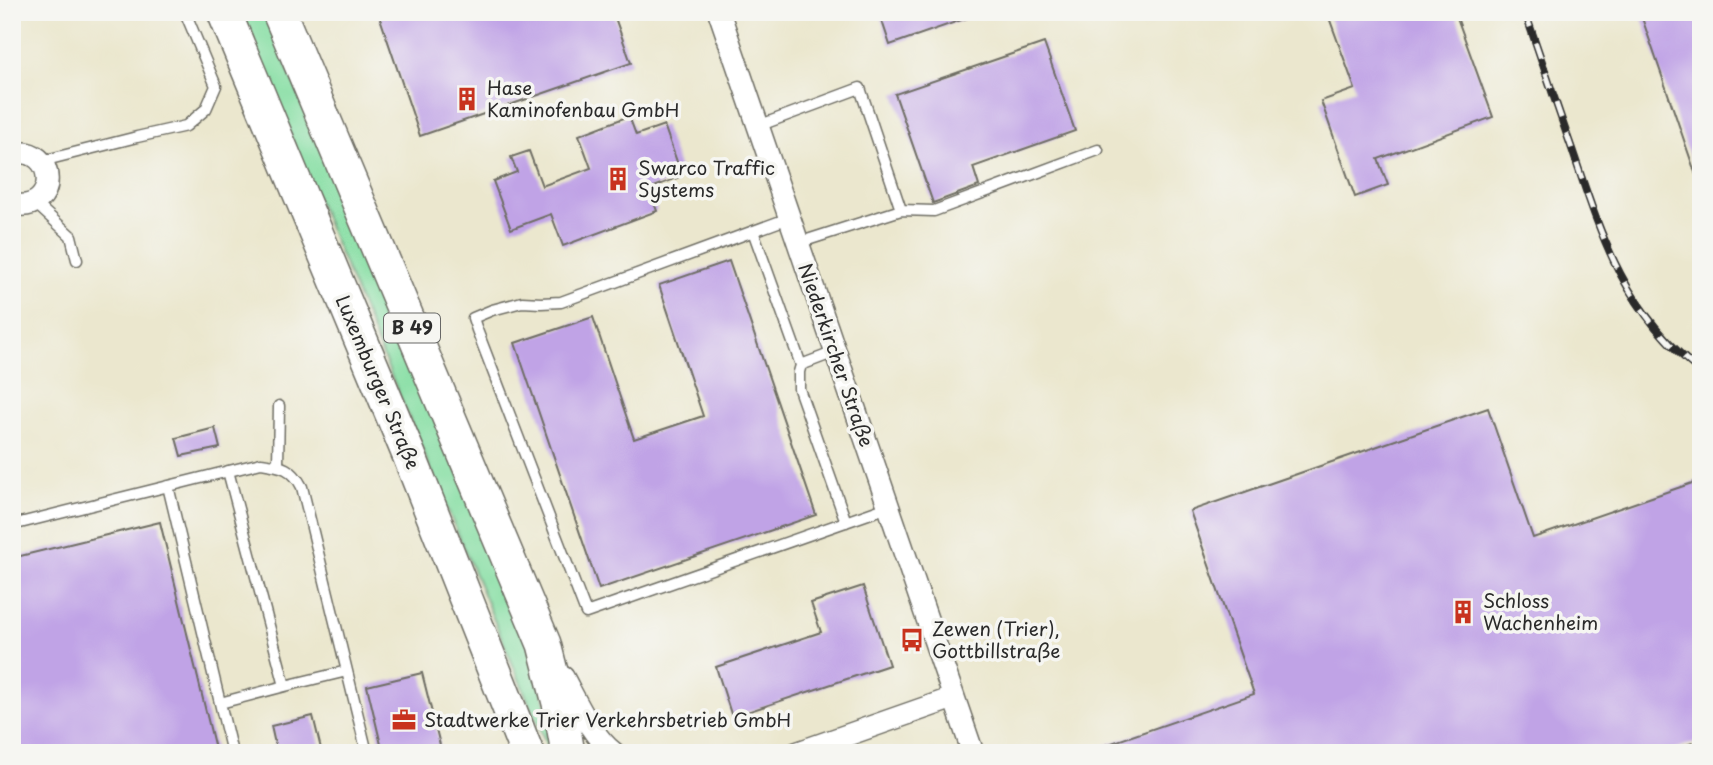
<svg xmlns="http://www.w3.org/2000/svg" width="1713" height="765" font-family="'Playpen Sans',sans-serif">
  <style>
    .green { fill: #85dea3; stroke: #588467; stroke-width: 2 }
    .building { fill: #c0a3e6 }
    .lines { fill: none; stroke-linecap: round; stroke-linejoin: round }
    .service-casing { stroke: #6e6d64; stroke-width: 13 }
    .minor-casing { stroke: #6e6d64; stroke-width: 24 }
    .primary-casing { stroke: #6e6d64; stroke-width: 36 }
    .service { stroke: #fff; stroke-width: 10 }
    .minor { stroke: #fff; stroke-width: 21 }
    .primary { stroke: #fff; stroke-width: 33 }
    .rail-casing { stroke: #2b2b2b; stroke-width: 8 }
    .rail { stroke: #f6f6f2; stroke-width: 5; stroke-dasharray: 16; stroke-linecap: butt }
    .labels { text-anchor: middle; stroke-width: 7; stroke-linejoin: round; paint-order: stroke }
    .shield { fill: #f6f6f2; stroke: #686867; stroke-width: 2 }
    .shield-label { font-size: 18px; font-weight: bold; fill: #2b2b2b }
    .poi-label { font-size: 19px; fill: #2b2b2b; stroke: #f6f6f2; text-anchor: start }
    .street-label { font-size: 19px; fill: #2b2b2b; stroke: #f6f6f2 }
  </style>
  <rect width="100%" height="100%" fill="#f6f6f2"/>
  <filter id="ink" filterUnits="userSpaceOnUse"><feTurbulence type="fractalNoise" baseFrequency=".0143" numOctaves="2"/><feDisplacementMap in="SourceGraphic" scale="14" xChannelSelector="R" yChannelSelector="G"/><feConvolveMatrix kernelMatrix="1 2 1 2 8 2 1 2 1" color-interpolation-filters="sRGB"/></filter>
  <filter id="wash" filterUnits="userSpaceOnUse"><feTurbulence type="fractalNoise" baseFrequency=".00686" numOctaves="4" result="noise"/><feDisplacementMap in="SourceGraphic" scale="28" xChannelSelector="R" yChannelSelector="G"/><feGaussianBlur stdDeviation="1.57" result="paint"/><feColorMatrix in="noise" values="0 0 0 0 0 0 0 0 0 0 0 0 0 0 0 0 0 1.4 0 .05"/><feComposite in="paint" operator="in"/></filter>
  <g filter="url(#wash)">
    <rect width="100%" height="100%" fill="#ebe7ce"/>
    <path class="green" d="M238,12H264L522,624L560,753H550Z"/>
    <g id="blocks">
      <path class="building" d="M378,12H613L631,63L420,136Z
        M879,12H975L976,15L890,45Z
        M1327,12H1455L1493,117L1378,159L1388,185L1355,197L1321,101L1355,89Z
        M1640,12H1701V180L1698,181Z
        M1044,43L1075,131L973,167L979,186L933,203L895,94Z
        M629,116L636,135L664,125L682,176L649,189L657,211L563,246L551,214L511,229L493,181L517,172L511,157L529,151L542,186L591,168L579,135Z
        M729,261L816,515L599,589L515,343L593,317L634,439L703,416L659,285Z
        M1488,408L1533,538L1701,480V740L1664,753H1092L1091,750L1254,694L1190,511Z
        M215,428L220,448L181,456L176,438Z
        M160,522L216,753H12V558Z
        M863,586L889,665L732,717L716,667L821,632L811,603Z
        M422,673L442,753H383L367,686Z
        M313,716L322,753H277L271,726Z"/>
    </g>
  </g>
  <g filter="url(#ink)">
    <use href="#blocks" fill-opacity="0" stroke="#6e6d64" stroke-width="2"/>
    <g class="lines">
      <g class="service-casing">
        <path id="service" d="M758,126L860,88L901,210
          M42,161L137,137L186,126L206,109L216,86L185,12
          M35,203L71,236L77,260
          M789,218L561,302L541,303L522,302L492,310L473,318L477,330L586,613L888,507
          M753,231L801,365
          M798,243L901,210L934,211L1098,150
          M835,352L801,365L799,372V389L846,522
          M278,465L279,406
          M228,471L285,686L347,671
          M168,486L232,753
          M12,525L261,463C281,466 292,467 302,487L367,753
          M220,703L285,686"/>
      </g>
      <g class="minor-casing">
        <path id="minor" d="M719,12L973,753
          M12,154C58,143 60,215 12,204
          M563,677C577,703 591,735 614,753
          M796,753L953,698"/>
      </g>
      <g class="primary-casing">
        <path id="primary" d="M224,12L409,455L527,753
          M279,12L544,644L560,707L568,753"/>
      </g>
      <use href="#service" class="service"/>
      <use href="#minor" class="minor"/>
      <use href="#primary" class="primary"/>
      <g class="rail-casing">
        <path id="rail" d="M1525,12C1541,58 1556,104 1572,149C1602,239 1624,310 1701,372"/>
      </g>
      <use href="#rail" class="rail"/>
    </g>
  </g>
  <defs>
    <g id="building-bare" transform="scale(1.89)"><path d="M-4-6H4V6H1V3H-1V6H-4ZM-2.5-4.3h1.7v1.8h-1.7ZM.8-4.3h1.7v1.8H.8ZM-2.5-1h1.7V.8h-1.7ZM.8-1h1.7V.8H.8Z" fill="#c8321e" stroke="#f6f6f2" stroke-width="2.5" paint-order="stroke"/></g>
    <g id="bus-bare" transform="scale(1.89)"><path d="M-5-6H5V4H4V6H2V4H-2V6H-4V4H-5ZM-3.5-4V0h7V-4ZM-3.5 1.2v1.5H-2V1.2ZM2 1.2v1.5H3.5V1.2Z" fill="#c8321e" stroke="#f6f6f2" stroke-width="2.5" paint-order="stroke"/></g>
    <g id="office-bare" transform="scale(1.89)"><path d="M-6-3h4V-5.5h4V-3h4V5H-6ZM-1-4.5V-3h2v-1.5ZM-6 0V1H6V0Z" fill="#c8321e" stroke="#f6f6f2" stroke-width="2.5" paint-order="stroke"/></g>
  </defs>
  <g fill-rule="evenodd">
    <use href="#building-bare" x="467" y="99"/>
    <use href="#building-bare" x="618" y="179"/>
    <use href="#building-bare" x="1463" y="612"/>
    <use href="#bus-bare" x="912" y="640"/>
    <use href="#office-bare" x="404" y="720"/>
  </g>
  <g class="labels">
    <rect class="shield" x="384" y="313.5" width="56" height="29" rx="5"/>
    <g class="shield-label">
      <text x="412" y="334">B 49</text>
    </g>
    <g class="poi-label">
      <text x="487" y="95">Hase<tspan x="487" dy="22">Kaminofenbau GmbH</tspan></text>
      <text x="638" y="175">Swarco Traffic<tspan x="638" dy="22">Systems</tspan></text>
      <text x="1483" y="608">Schloss<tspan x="1483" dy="22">Wachenheim</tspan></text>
      <text x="932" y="636">Zewen (Trier),<tspan x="932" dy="22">Gottbillstraße</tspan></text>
      <text x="424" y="727">Stadtwerke Trier Verkehrsbetrieb GmbH</text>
    </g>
    <g class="street-label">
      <text transform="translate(836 355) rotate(71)" y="7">Niederkircher Straße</text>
      <text transform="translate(378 382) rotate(67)" y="7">Luxemburger Straße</text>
    </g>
  </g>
  <rect width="1713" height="765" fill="none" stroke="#f6f6f2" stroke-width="42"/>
</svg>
